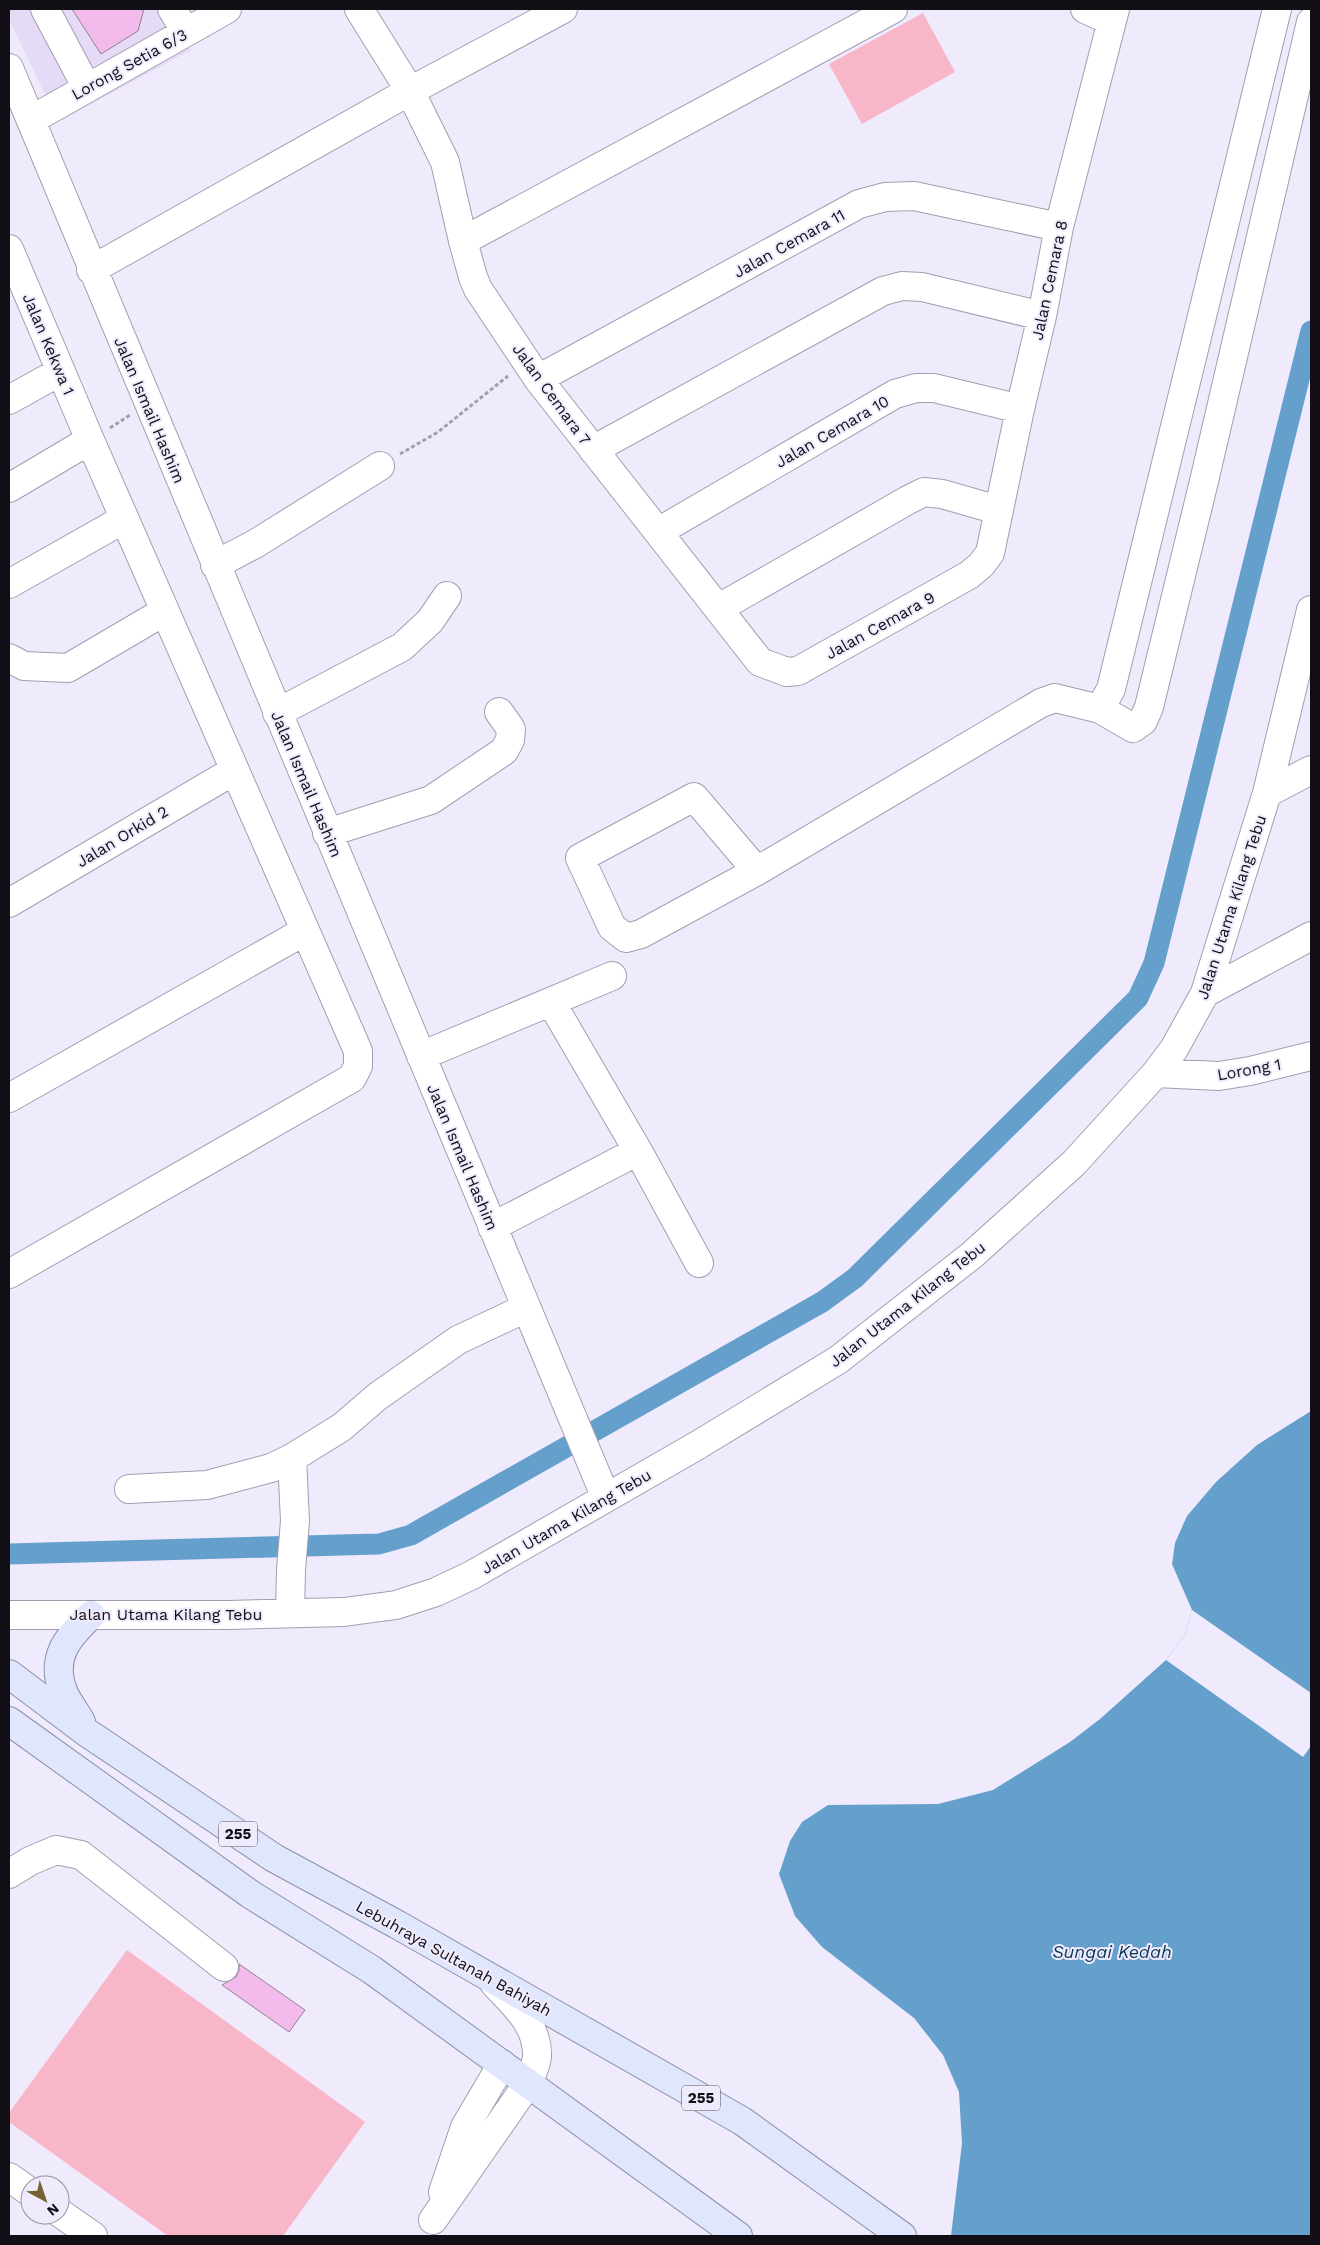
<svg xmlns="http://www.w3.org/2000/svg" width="1320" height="2245" font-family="'Work Sans',sans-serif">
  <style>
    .built { fill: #e5dbf6 }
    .green { fill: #f8b6c9 }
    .water { fill: #659fcc }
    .pier { fill: #f0eafd }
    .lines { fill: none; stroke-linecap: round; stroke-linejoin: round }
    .canal { stroke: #659fcc; stroke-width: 21 }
    .building { fill: #f3bbec; stroke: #928290 }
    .minor-casing { stroke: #a49db0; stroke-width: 30 }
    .major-casing { stroke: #8a90a9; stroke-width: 30 }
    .path { stroke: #a29eac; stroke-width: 3; stroke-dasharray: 4 2.5; stroke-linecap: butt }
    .minor { stroke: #fff; stroke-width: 28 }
    .major { stroke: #e0e6fb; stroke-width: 28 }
    .labels { text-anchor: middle; stroke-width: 4; stroke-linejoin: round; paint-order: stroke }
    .shield { fill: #f0eafd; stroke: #54515b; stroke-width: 1 }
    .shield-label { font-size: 15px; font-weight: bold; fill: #110f15 }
    .street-label { font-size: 16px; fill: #110f15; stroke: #f0eafd }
    .water-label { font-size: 18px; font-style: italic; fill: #073755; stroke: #f0eafd }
  </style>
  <rect width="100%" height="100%" fill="#f0eafd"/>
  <path class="built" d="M9,9H163L191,50L58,122L9,19Z"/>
  <path class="green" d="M923,13L955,72L862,124L829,64Z
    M127,1950L365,2122L283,2236H168L9,2122V2113Z"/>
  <path class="water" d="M1311,1411V2236H951L962,2143L959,2092L943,2055L914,2018L822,1947L795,1916L779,1874L790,1841L802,1822L828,1805L938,1804L993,1790L1070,1742L1100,1719L1166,1660L1185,1635L1192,1610L1172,1564L1175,1543L1187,1516L1216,1482L1257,1445Z"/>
  <path class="pier" d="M1192,1610L1311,1693V1746L1303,1757L1166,1660L1185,1635Z"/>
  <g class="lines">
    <path class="canal" d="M9,1554L379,1544L411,1535L822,1302L855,1278L1138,998L1154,963L1311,331"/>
  </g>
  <path class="building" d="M72,9H144L138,31L101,54Z
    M239,1964L305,2010L289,2032L222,1985L236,1977L239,1970Z"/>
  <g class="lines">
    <g class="minor-casing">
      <path id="minor" d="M45,9L87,88
        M172,9L186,32
        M359,9L410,91L445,162L463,241L473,277L478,289L538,379L760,662L787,672L798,671L969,575L981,565L990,553L1020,409L1042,316L1059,227L1115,9
        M1085,9L1111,21
        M9,68L606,1498
        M31,120L227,9
        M463,241L893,9
        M9,249L90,440L358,1051V1066L352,1078L9,1274
        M91,270L410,91L563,9
        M538,379L859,204L885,197L914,196L1059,227
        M9,400L61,371
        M593,450L883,291L902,286L922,287L1042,316
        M9,488L90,440
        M658,532L895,394L916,388H934L1020,409
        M215,565L255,544L380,466
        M9,584L124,519
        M719,608L908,500L924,492L942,494L998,510
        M9,658L24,666L68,668L165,611
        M1100,709L1133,728L1143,721L1149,707L1205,477L1311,22
        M277,713L402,647L430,621L447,596
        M1267,793L1311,770
        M327,833L431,800L504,751L510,740L511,729L499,712
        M757,871L694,797L580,858L612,927L626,938L641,934L757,871L1041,703L1055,698L1100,709L1111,689L1277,9
        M9,903L235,770
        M1205,993L1311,936
        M551,1002L638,1151L699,1263
        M421,1056L612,976
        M1156,1073L1219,1076L1250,1071L1311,1056
        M9,1098L305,931
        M492,1227L638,1151
        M129,1489L207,1485L271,1468L292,1458L342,1427L378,1396L458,1340L526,1308
        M290,1613L291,1570L295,1521L292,1458
        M9,1615H229L344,1612L396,1605L436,1592L472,1575L698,1445L838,1360L972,1255L1074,1163L1156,1073L1174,1049L1205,993L1267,793L1311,610
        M9,1874L30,1861L56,1850L81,1855L224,1967
        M9,2177L30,2192
        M443,2192L465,2127L502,2064
        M60,2213L93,2236
        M433,2220L529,2082C531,2074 537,2064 537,2056C538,2024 513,2004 494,1983"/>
    </g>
    <g class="major-casing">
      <path id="major" d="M9,1674L86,1732L274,1858L398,1925L742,2121L902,2236
        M9,1721L250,1894L372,1970L738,2236
        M81,1722C76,1712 67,1702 63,1691C50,1657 68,1637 91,1615"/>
    </g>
    <path class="path" d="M110,428L130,415
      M400,454L438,432L508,376"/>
    <use href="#minor" class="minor"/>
    <use href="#major" class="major"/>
  </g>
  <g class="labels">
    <g class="shield">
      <rect x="219" y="1821.5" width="38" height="25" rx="4"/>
      <rect x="682" y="2085.5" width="38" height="25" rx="4"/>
    </g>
    <g class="shield-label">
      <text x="238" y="1839">255</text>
      <text x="701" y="2103">255</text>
    </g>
    <g class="street-label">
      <text transform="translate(129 64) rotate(-29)" y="6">Lorong Setia 6/3</text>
      <text transform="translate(789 243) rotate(-29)" y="6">Jalan Cemara 11</text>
      <text transform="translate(1049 280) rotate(-78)" y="6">Jalan Cemara 8</text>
      <text transform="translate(49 344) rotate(67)" y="6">Jalan Kekwa 1</text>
      <text transform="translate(552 394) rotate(54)" y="6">Jalan Cemara 7</text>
      <text transform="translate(150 410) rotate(67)" y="6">Jalan Ismail Hashim</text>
      <text transform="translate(832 431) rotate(-30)" y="6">Jalan Cemara 10</text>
      <text transform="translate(880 625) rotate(-29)" y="6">Jalan Cemara 9</text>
      <text transform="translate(307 784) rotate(67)" y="6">Jalan Ismail Hashim</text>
      <text transform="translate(122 836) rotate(-31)" y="6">Jalan Orkid 2</text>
      <text transform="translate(1231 907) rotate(-72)" y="6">Jalan Utama Kilang Tebu</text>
      <text transform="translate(1249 1069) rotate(-10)" y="6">Lorong 1</text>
      <text transform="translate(463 1157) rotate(67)" y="6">Jalan Ismail Hashim</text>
      <text transform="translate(907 1304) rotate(-38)" y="6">Jalan Utama Kilang Tebu</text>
      <text transform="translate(566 1521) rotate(-30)" y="6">Jalan Utama Kilang Tebu</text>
      <text x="166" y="1620">Jalan Utama Kilang Tebu</text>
      <text transform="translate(454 1958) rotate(29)" y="6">Lebuhraya Sultanah Bahiyah</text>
    </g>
    <g class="water-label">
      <text x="1112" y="1958">Sungai Kedah</text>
    </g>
  </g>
  <rect width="1320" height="2245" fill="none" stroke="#110f15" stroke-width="20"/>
  <g transform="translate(45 2200) rotate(140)"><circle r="24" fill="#f0eafd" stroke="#9792a0"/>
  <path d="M0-4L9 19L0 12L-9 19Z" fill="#766231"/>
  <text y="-8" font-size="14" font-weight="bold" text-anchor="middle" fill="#110f15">N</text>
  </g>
</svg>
